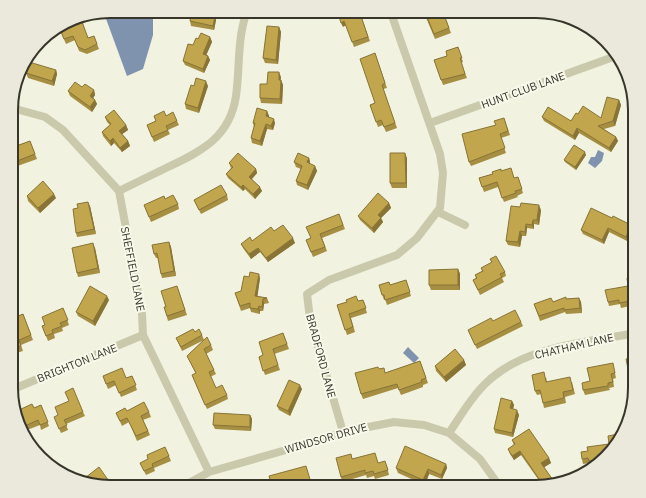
<svg xmlns="http://www.w3.org/2000/svg" width="646" height="498" font-family="'IBM Plex Sans',sans-serif">
  <style>
    .park { fill: url(#park-tufts) }
    .water { fill: #7f93ae }
    .lines { fill: none; stroke-linecap: round; stroke-linejoin: round }
    .minor { stroke: #cac9ab; stroke-width: 8 }
    .wall { fill: #a68f42 }
    .shaded-wall { fill: #877436 }
    .building { fill: #c1a64d; stroke: #877436 }
    .labels { text-anchor: middle; stroke-width: 4; stroke-linejoin: round; paint-order: stroke }
    .street-label { font-size: 11px; fill: #38352a; stroke: #f9f9eb }
    .rim { fill: none; stroke: #38352a; stroke-width: 2 }
  </style>
  <defs>
    <pattern id="park-tufts" width="24" height="20" patternUnits="userSpaceOnUse"><rect width="24" height="20" fill="#a4c19f"/><path d="M3 7l-1-3M5 7V3M7 7l1-3M15 17l-1-3M17 17v-4M19 17l1-3" fill="none" stroke="#879e82"/></pattern>
  </defs>
  <rect width="100%" height="100%" fill="#f1f2df"/>
  <path class="park" d="M486,480L491,487H451Z"/>
  <path class="water" d="M105,16H153V35L143,69L127,76Z
    M598,150L604,153L602,161L595,168L588,163L591,157H595Z
    M408,347L419,358L414,363L403,353Z"/>
  <g class="lines">
    <path class="minor" d="M12,108L45,117L63,130L119,191L142,314L143,335L209,472
      M430,123L616,56
      M119,191C135,183 152,175 168,167C202,151 230,137 236,96C240,68 237,41 246,14
      M438,212L465,225
      M11,390L143,335
      M343,432L310,319L307,294L329,280L397,255L417,238L440,208L443,173L440,154L391,13
      M449,433C460,417 470,399 484,385C522,346 584,343 635,333
      M182,487L209,472L321,440L343,432L394,422L424,425L449,433L480,459L500,487"/>
  </g>
  <path class="wall" d="M523,11H539L528,19Z
    M447,12L444,14L451,33L435,39L424,13Z
    M360,13L370,41L354,47L346,25L343,27Z
    M78,16H91L92,19L82,24L88,38L94,36L99,49L87,54L79,51L75,40L66,44L59,28Z
    M215,16L216,20L214,30L191,26L190,21Z
    M279,27L281,32L278,64L265,63L263,58Z
    M210,37L212,42L206,55L208,56L210,60L204,73L185,65L183,61L193,45L198,39Z
    M458,47L463,62L461,63L467,78L443,85L434,60L447,56Z
    M375,53L387,88L383,89L397,128L386,132L383,125L378,127L370,105L375,103Z
    M56,70L57,74L54,86L28,78L26,73Z
    M281,77L280,80H281L283,85L282,104L261,103L260,98L267,84Z
    M194,86H208L199,113L186,109L185,104Z
    M82,87L94,90L95,95L93,98L95,100L97,104L92,112L70,96L68,91Z
    M619,100L621,105L615,126L604,129L616,137L618,141L611,152L579,133L575,140L544,121L542,117L571,121L578,114L601,118Z
    M267,111L269,116V117L275,123L273,130L267,129L262,146L252,143L251,138L254,127L253,123Z
    M154,116H166L177,121L179,125L168,130L170,134L154,142L147,125L156,121Z
    M105,117L126,125L128,130L122,134L128,141L130,146L122,152L114,143L111,146L103,136L102,132L110,125L107,122Z
    M504,118L510,135L501,138L506,153L471,166L469,162L496,125Z
    M12,140L19,145L30,141L37,159L12,168Z
    M586,155L576,170L565,162L564,160Z
    M309,158L310,162V164L315,166L317,171L308,190L297,185L296,181L301,169L296,167L294,162Z
    M407,158V188H392L390,183Z
    M229,163L256,169L257,173L252,179L262,191L255,199L245,189L243,191L228,178L226,174L231,168Z
    M501,171L514,178L518,177L523,193L517,196L518,197L504,202L498,187L484,192L479,178Z
    M227,195L228,200L201,214L194,200Z
    M27,196L56,198L40,213L28,201Z
    M389,203L391,208L381,218L383,222L374,233L360,220L358,216Z
    M178,204L179,209L151,222L144,205Z
    M90,206L96,234L77,237L76,233Z
    M541,210L539,225L534,224V229L527,228L526,236H522L520,247L508,245L506,241Z
    M339,214L345,229L322,238L327,251L313,257L306,240L311,238Z
    M612,218L631,225L633,229L627,241L609,232L604,244L583,234L581,230Z
    M274,231L295,243L268,262L260,252L251,259L243,248L241,244L252,241Z
    M169,242L171,247L176,276L162,278L161,274L158,258H156L154,254Z
    M95,248L100,273L78,277L77,273Z
    M490,259L505,272L506,276L502,278L504,282L480,295L473,280L476,278L475,275L482,271L481,268L492,263Z
    M458,269L460,274V290H431L429,285Z
    M633,277L635,281V305L621,308L620,304L609,306L608,302L628,286Z
    M260,278L257,296L267,298L269,303L264,304L263,311H260V314L251,312L250,308L241,311L235,293L241,291Z
    M406,280L411,296L387,305L385,299L384,300L379,285H390Z
    M177,286L187,315L168,321L164,307H166Z
    M579,298L581,302L582,313L566,314L565,312L540,321L534,304L553,302L566,299Z
    M109,300L95,326L78,316L76,312Z
    M363,300L367,313L351,318L355,332L347,335L337,305L347,302L358,301Z
    M63,308L69,325L62,328L63,331L54,334L55,338L48,341L42,326L45,325Z
    M23,314L33,340L21,345L23,351L13,354L11,350V319Z
    M521,322L523,326L477,349L468,330Z
    M195,332L202,335L204,340L211,345L213,350L206,354L216,374L210,377L216,388L227,395L228,399L207,409L194,380L192,375L196,374L187,356L204,340L182,351L176,338Z
    M283,333L289,349L274,354L280,370L265,375L259,357L263,355Z
    M635,357V383L632,384L630,379Z
    M464,360L466,365L446,382L436,371L435,366Z
    M420,361L428,383L423,385V387L401,395L398,388L363,399L361,394L379,369L385,373Z
    M614,368L616,378L613,379L614,387L609,388L610,390L585,395L583,390L590,381Z
    M103,376L126,378L132,376L137,390L121,397L116,385L108,389Z
    M546,377L547,382H572L575,394L565,397L566,403L544,408L541,394L537,395L535,391Z
    M302,389L290,416L279,410L277,406Z
    M512,401L514,405L513,409L519,415L513,437L495,433L494,429Z
    M41,405L49,426L41,430L40,425L27,430L19,410L34,408Z
    M127,411L149,412L151,417L143,420L150,435L137,441L129,422L122,426L116,413Z
    M83,412L85,416L66,424L68,430L61,433L56,421Z
    M250,415L252,419L251,431L215,429L213,425Z
    M512,440L549,458L551,463L544,467L555,483L537,487L535,482L538,479L521,455L514,460L510,454L508,449L514,445Z
    M610,453L594,465H590L589,463L583,464L582,459Z
    M169,456L171,461L154,468L155,471L146,475L140,463Z
    M376,457L378,463L387,466L389,475L375,479L374,476L367,478L366,475L342,482L341,477L353,459Z
    M446,464L447,468L442,479L429,474L425,485L398,473L396,468Z"/>
  <path class="shaded-wall" d="M531,11H539L528,19L526,14Z
    M215,16L216,20L214,30L213,26Z
    M344,21L346,25L343,27L341,23Z
    M279,27L281,32L278,64L276,60Z
    M210,37L212,42L205,58L203,54Z
    M208,56L210,60L204,73L203,69Z
    M56,70L57,74L54,86L52,81Z
    M279,72L281,77L280,84L279,80Z
    M281,80L283,85L282,104L280,99Z
    M206,81L208,86L199,113L198,108Z
    M94,90L95,95L92,100L90,96Z
    M95,100L97,104L92,112L90,107Z
    M619,100L621,105L615,126L613,121Z
    M267,111L269,116L268,121L266,116Z
    M274,119L275,123L273,130L271,126Z
    M266,124L267,129L262,146L260,141Z
    M126,125L128,130L121,135L119,131Z
    M577,128L579,133L575,140L573,136Z
    M616,137L618,141L611,152L609,148Z
    M113,138L114,143L111,146L110,141Z
    M128,141L130,146L122,152L120,148Z
    M585,152L586,155L576,170L575,167Z
    M405,153L407,158V188L406,183Z
    M309,158L310,162L308,167L307,162Z
    M315,166L317,171L308,190L307,185Z
    M256,169L257,173L250,181L249,177Z
    M243,185L245,189L243,191L241,187Z
    M260,187L262,191L255,199L253,194Z
    M54,194L56,198L40,213L38,208Z
    M88,202L90,206L96,234L94,229Z
    M389,203L391,208L381,218L383,222L374,233L372,228L378,215Z
    M539,205L541,210L539,225L537,220Z
    M533,220L534,224V229L532,225Z
    M526,224L527,228L526,236L525,232Z
    M631,225L633,229L627,241L626,237Z
    M608,228L609,232L604,244L602,240Z
    M520,231L522,236L520,247L518,242Z
    M293,238L295,243L268,262L266,258Z
    M169,242L171,247L176,276L174,271Z
    M93,243L95,248L100,273L98,268Z
    M258,248L260,252L251,259L249,254Z
    M458,269L460,274V290L458,285Z
    M259,274L260,278L257,300L255,296Z
    M107,296L109,300L95,326L93,321Z
    M579,298L581,302L582,313L580,308Z
    M263,299L264,304L263,311L262,307Z
    M259,306L260,311V314L258,309Z
    M464,360L466,365L446,382L444,377Z
    M300,385L302,389L290,416L288,411Z
    M512,401L514,405L512,413L510,408Z
    M517,410L519,415L513,437L512,433Z
    M250,415L252,419L251,431L250,427Z
    M520,451L521,455L514,460L512,456Z
    M549,458L551,463L543,468L541,463Z
    M446,464L447,468L442,479L441,475Z
    M428,469L429,474L425,485L423,480Z"/>
  <path class="building" d="M524,11H531L526,14Z
    M425,12H443L449,28L434,34Z
    M338,13H360L368,37L352,42L344,21L341,23Z
    M191,15H211L215,16L213,26L190,21Z
    M78,16H87L81,19L88,38L94,36L97,44L85,50L78,47L73,36L64,39L59,27Z
    M267,26L279,27L276,60L263,58Z
    M201,33L210,37L203,54L208,56L203,69L183,61L188,44L193,45L196,38L198,39Z
    M458,47L462,58H460L465,74L441,80L434,60L447,56L446,51Z
    M375,53L385,83L382,85L395,123L384,127L381,120L376,122L370,105L375,103L360,59Z
    M29,62L56,70L52,81L26,73Z
    M268,72H279V80H281L280,99L260,98V84H267Z
    M196,78L206,81L198,108L185,104L191,85L194,86Z
    M75,82L82,87L85,84L94,90L90,96L95,100L90,107L68,91Z
    M607,97L619,100L613,121L598,126L616,137L609,148L577,128L573,136L542,117L548,107L571,121L576,113L578,114L583,106L601,118Z
    M257,108L267,111L266,116L274,119L271,126L266,124L260,141L251,138L255,123H253Z
    M114,110L126,125L119,131L128,141L120,148L113,138L110,141L102,132L111,124L105,117Z
    M164,111L166,116L173,112L177,121L166,126L168,130L152,137L147,125L156,121L154,116Z
    M504,118L508,131L500,134L505,148L469,162L462,134L496,125L494,121Z
    M16,138L19,145L30,141L35,154L12,163V140Z
    M574,145L585,152L575,167L564,160Z
    M238,153L256,169L249,177L260,187L253,194L243,185L241,187L226,174L233,167L229,163Z
    M298,153L309,158L307,162L315,166L307,185L296,181L302,166L294,162Z
    M390,153H405L406,183H390Z
    M511,168L514,178L518,177L522,189L515,191L516,193L502,198L497,182L482,187L479,178L493,174L492,172L501,169V171Z
    M43,181L54,194L38,208L27,196Z
    M221,185L227,195L199,210L194,200Z
    M378,193L389,203L378,215L381,218L372,228L358,216Z
    M173,195L178,204L149,217L144,205L164,196L165,199Z
    M88,202L94,229L76,233L73,209L78,208L77,204Z
    M521,203L539,205L537,220H533L532,225L526,224L525,232L520,231L518,242L506,241L511,206L520,207Z
    M591,208L612,218L613,216L631,225L626,237L608,228L602,240L581,230Z
    M339,214L343,225L320,234L325,247L311,252L306,240L311,238L306,227Z
    M283,225L293,238L266,258L258,248L249,254L241,244L250,237L252,241L271,227L274,231Z
    M169,242L174,271L161,274L157,253L154,254L152,245Z
    M93,243L98,268L77,273L72,248Z
    M496,256L505,272L500,274L502,277L478,290L473,280L477,278L475,275L483,271L481,268L492,262L490,259Z
    M458,269V285H429V270Z
    M250,272L259,274L255,296L267,298L263,299L262,307L259,306L258,309L250,308V303L240,306L235,293L241,291L244,276L249,277Z
    M633,277L635,285V300L619,303V300L608,302L605,290L628,286L627,278Z
    M406,280L410,292L385,300L384,295H382L379,285L389,282L390,285Z
    M90,286L107,296L93,321L76,312Z
    M177,286L185,310L167,316L164,307H166L161,291Z
    M356,296L358,301L363,300L366,308L349,314L353,327L345,330L337,305L347,302L346,300Z
    M566,297V299L579,298L580,308L564,310V308L539,316L534,304L551,298L553,302Z
    M63,308L68,320L60,323L62,326L52,330L53,333L46,336L42,326L45,325L42,317Z
    M515,310L521,322L475,345L468,330L491,318L493,321Z
    M23,314L31,335L19,340L21,346L12,350L11,319Z
    M193,329L195,332L199,329L202,335L181,347L176,338Z
    M283,333L287,344L273,349L278,365L263,371L259,357L263,355L259,342Z
    M207,337L211,345L204,349L214,370L209,372L216,388L222,385L227,395L205,405L192,375L196,373L187,356Z
    M455,349L464,360L444,377L435,366Z
    M635,357V378L630,379L626,359Z
    M420,361L426,378L421,380L422,382L399,390L397,384L361,394L355,373L378,367L379,369L384,368L385,373Z
    M613,363L615,373L611,374L613,382L608,383V386L583,390L582,383L590,381L587,368Z
    M122,368L126,378L132,376L136,385L119,393L114,381L106,384L103,376Z
    M544,372L546,382L570,377L573,390L563,392L564,398L543,403L540,390L535,391L532,375Z
    M289,380L300,385L288,411L277,406Z
    M73,388L83,412L64,420L67,425L59,429L54,417L58,415L55,407L69,401L65,392Z
    M501,398L512,401L510,408L517,410L512,433L494,429Z
    M144,402L149,412L141,416L148,431L136,436L127,418L120,421L116,413L125,408L127,411Z
    M32,404L34,408L41,405L48,422L40,425L38,420L25,426L19,410Z
    M214,413L250,415V427L213,425Z
    M529,429L549,458L541,463L555,483L539,486L535,482L539,479L520,451L512,456L508,449L515,444L512,440Z
    M618,434L619,440L610,453L602,459L589,461L588,458L582,459L581,452L588,451L587,447L609,444L608,436Z
    M405,446L446,464L441,475L428,469L423,480L396,468Z
    M165,447L169,456L152,464L153,467L144,471L140,463L148,459L147,455Z
    M375,453L378,463L385,461L388,470L374,474L373,471L365,473V470L341,477L336,458L351,454L352,459Z
    M306,466L312,486L308,487H272L269,476Z
    M99,467L113,487H104L81,481Z"/>
  <g class="labels">
    <g class="street-label">
      <text transform="translate(523 90) rotate(-20)" y="4">HUNT CLUB LANE</text>
      <text transform="translate(133 269) rotate(79)" y="4">SHEFFIELD LANE</text>
      <text transform="translate(574 346) rotate(-13)" y="4">CHATHAM LANE</text>
      <text transform="translate(321 356) rotate(75)" y="4">BRADFORD LANE</text>
      <text transform="translate(77 363) rotate(-22)" y="4">BRIGHTON LANE</text>
      <text transform="translate(326 438) rotate(-16)" y="4">WINDSOR DRIVE</text>
    </g>
  </g>
  <path d="M0 0H646V498H0ZM110 18H536A92 92 0 0 1 628 110V388A92 92 0 0 1 536 480H110A92 92 0 0 1 18 388V110A92 92 0 0 1 110 18Z" fill="#eae9dc" fill-rule="evenodd"/>
  <path class="rim" d="M110 18H536A92 92 0 0 1 628 110V388A92 92 0 0 1 536 480H110A92 92 0 0 1 18 388V110A92 92 0 0 1 110 18Z"/>
</svg>
